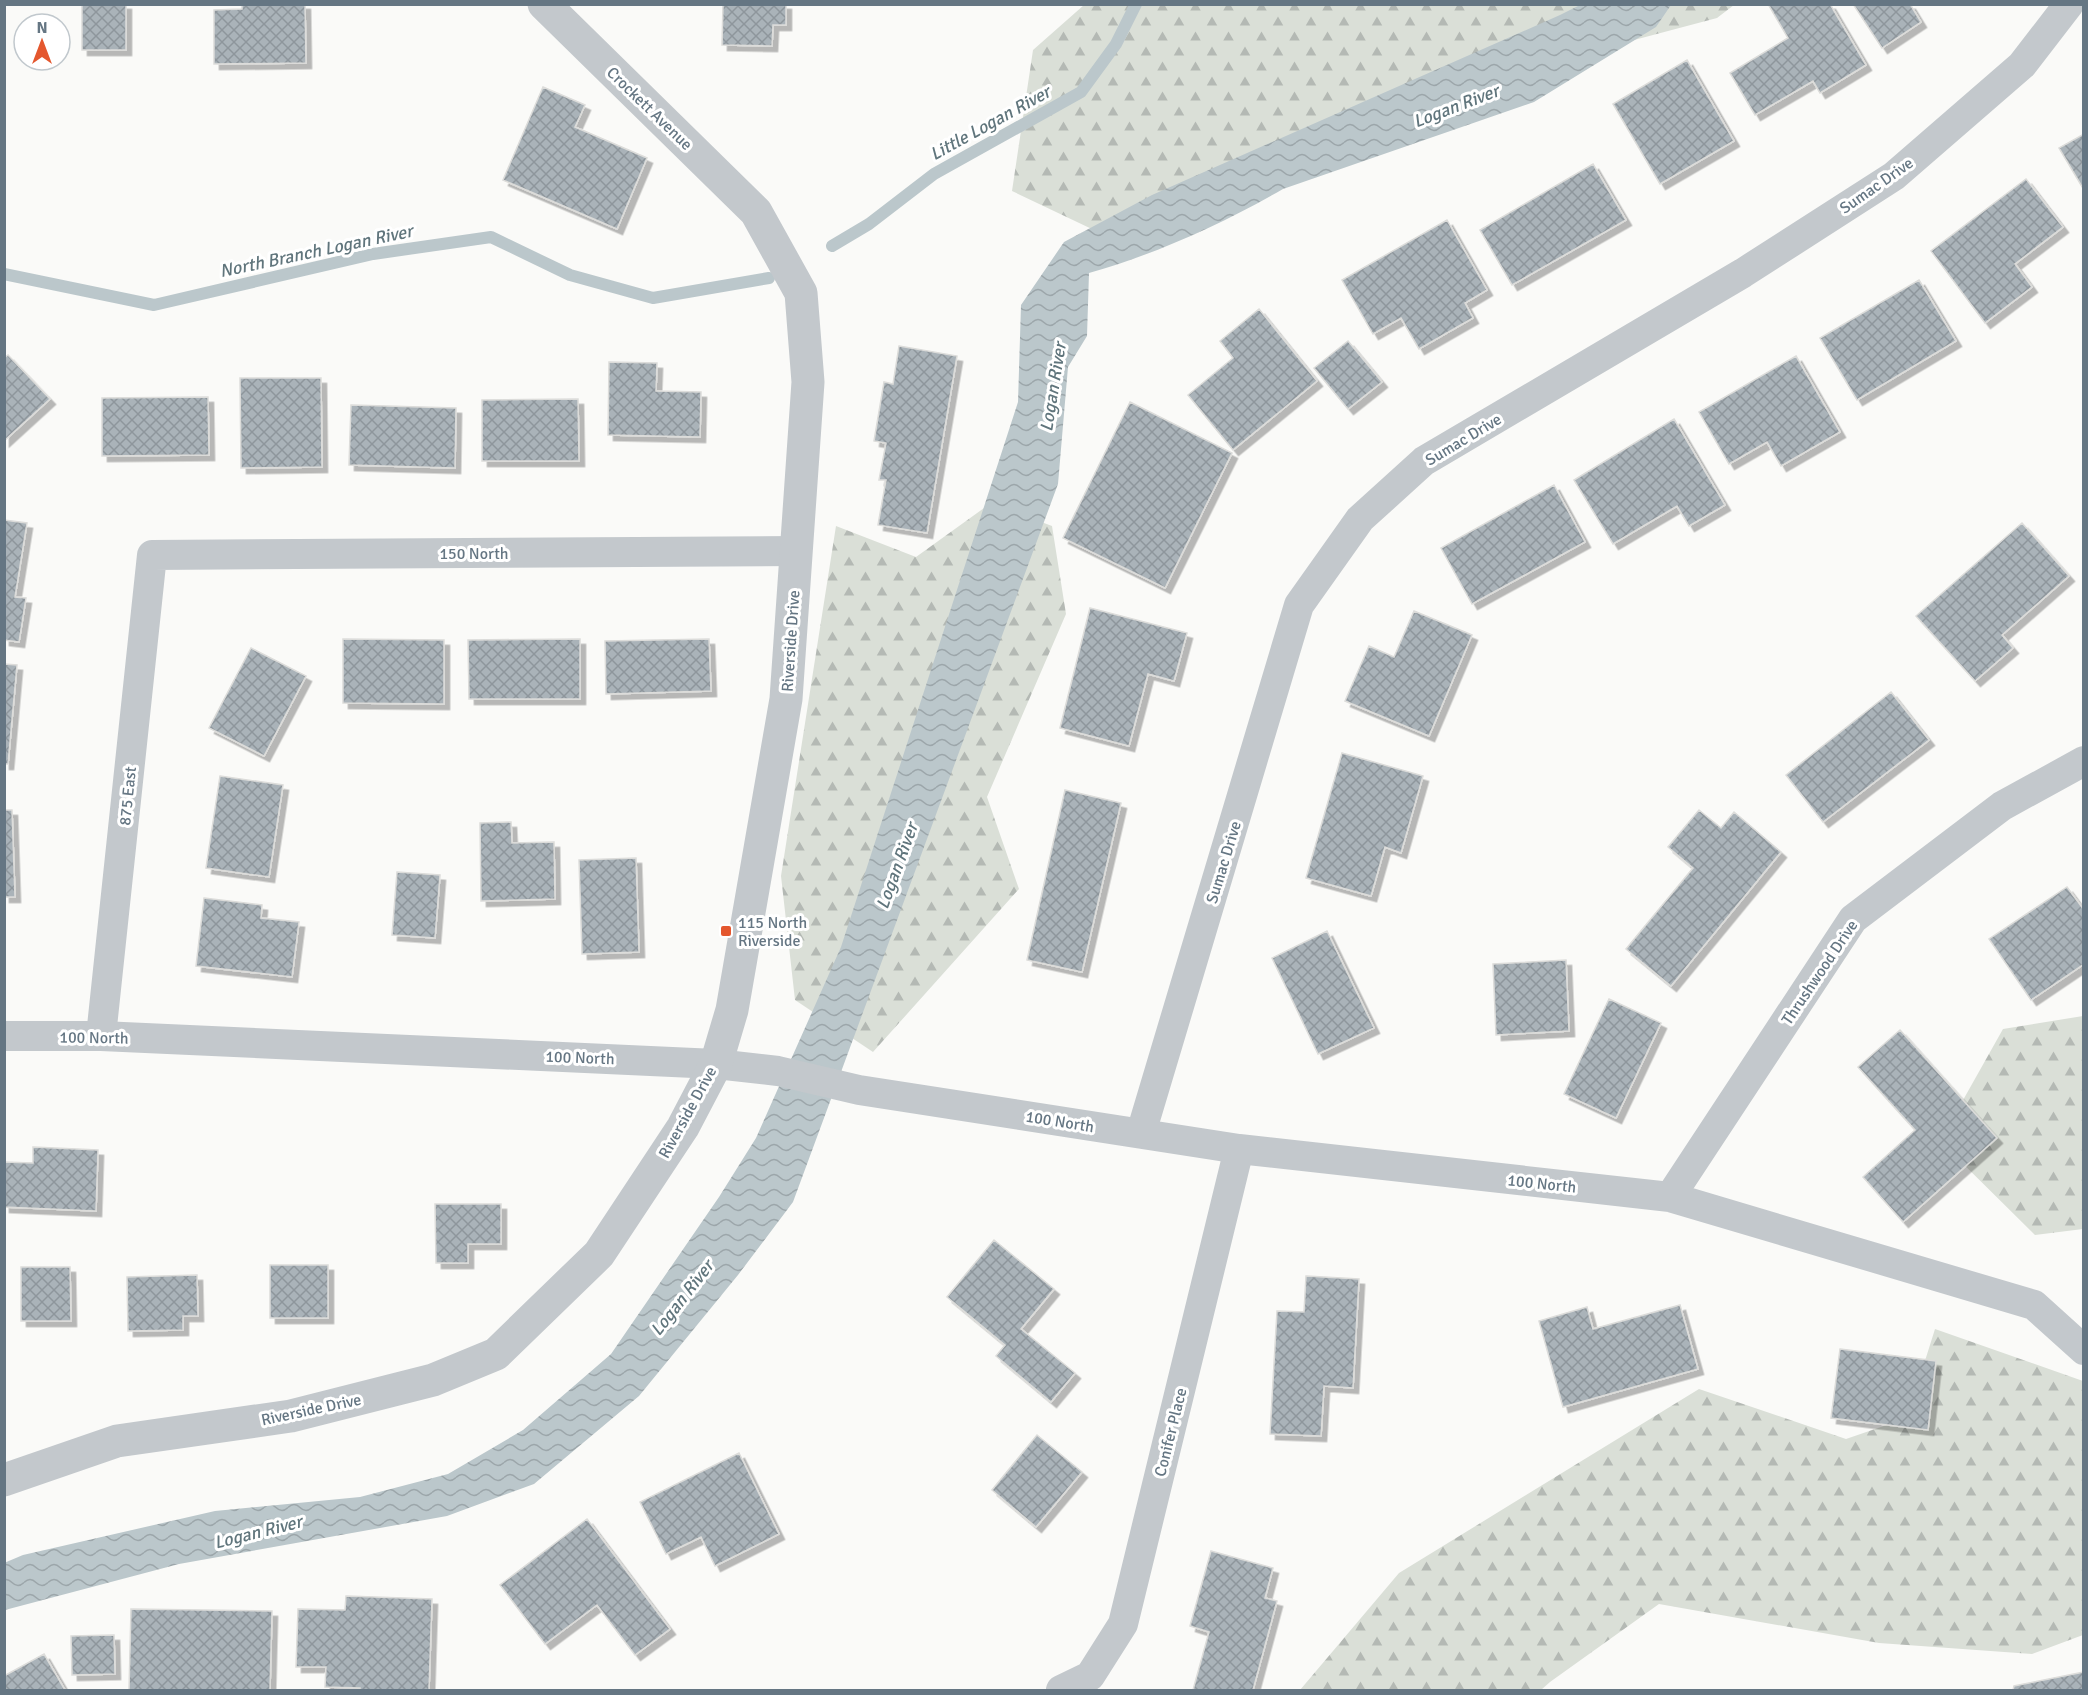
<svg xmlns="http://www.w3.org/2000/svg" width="2088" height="1695" font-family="Signika,sans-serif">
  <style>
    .forest { fill: url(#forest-firs) }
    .water { fill: url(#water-waves) }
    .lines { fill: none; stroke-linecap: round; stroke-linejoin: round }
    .stream { stroke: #bbc7cb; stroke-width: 12 }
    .building { fill: url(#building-cross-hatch); stroke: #dcdcda; stroke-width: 1.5; filter: url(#shadow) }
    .minor { stroke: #c3c8cc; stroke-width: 30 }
    .tertiary { stroke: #c3c8cc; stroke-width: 33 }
    .poi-dot { fill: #e4572e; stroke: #fff; stroke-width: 2 }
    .labels { text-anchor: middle; stroke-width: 6; stroke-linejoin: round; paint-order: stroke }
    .street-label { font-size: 16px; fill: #657683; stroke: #fff }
    .poi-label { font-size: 16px; fill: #657683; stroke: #fff; text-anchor: start }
    .water-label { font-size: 18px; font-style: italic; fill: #60757c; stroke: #fff }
  </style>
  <defs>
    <pattern id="forest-firs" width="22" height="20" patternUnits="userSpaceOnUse" patternTransform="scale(1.5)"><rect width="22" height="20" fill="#dadfd7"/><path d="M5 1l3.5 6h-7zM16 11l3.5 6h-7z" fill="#b4b9b4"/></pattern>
    <pattern id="water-waves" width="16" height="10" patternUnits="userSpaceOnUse" patternTransform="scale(1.5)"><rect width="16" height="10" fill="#bbc7cb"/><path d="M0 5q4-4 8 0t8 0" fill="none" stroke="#9ca6aa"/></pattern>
    <pattern id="building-cross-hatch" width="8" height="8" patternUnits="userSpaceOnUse" patternTransform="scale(1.5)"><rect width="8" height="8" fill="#aab3b9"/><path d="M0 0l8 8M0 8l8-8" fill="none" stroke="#8e969c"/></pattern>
    <filter id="shadow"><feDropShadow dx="5.5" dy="5.5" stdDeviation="0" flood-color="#0004"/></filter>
  </defs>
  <rect width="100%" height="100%" fill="#fafaf8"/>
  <path class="forest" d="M1084,5H1734L1717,18L1442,91L1096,231L1012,191L1033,50Z
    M991,503L1052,526L1066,614L987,797L1019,889L873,1052L795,1000L781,876L836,526L916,557Z
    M2083,1016V1229L2035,1235L1940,1141L2003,1029Z
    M1935,1329L2083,1381V1635L2032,1654L1879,1643L1659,1604L1550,1682L1541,1690H1300L1399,1573L1699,1389L1846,1439L1907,1418Z"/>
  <path class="water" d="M1580,5H1671L1656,27L1534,102L1283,189C1222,224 1156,254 1089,273L1087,336L1068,367L1058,484L793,1202L738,1275L639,1396L534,1484L447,1516L179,1564L5,1610L4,1563L23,1555L215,1511L360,1497L448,1474L523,1430L611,1354L719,1197L756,1138L841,947L1018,402L1021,305L1064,242L1152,195L1560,15Z"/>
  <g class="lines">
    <path class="stream" d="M832,246L869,224L934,174L1081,92L1116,44L1136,4
      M4,274L154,305L373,254L491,237L570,275L653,298L769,278"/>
  </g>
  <path class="building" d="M82,4H126V50H82Z
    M242,4H305L306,63L214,64V10L242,9Z
    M723,4H786V25H773L772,46L722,45Z
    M1768,4H1830L1866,65L1820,93L1813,81L1755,115L1730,73L1788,38Z
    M1853,4H1910L1921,22L1882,48Z
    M1687,60L1734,141L1660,184L1613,104Z
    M543,87L585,105L575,127L647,158L617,229L503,180Z
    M2084,134V190L2059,148Z
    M1593,164L1626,220L1512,285L1480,230Z
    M2026,179L2063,227L2015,264L2032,287L1985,323L1931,251Z
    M1447,220L1487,290L1465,303L1473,318L1419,349L1401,318L1373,334L1342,280Z
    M1919,280L1956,341L1857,400L1820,338Z
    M1259,309L1317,381L1233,450L1188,395L1233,358L1220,341Z
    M1348,341L1382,382L1348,409L1314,368Z
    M899,346L957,356L927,533L878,525L886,480H879L886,443L874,441L884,382L893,384Z
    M8,355L50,399L4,441V358Z
    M1796,356L1840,432L1781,466L1767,442L1729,464L1699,412Z
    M609,362L657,363L656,391L701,392L700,437L608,435Z
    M240,378H321L322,467L241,468Z
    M208,397L209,455L102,456V398Z
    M578,399L579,461H482V400Z
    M1130,402L1232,453L1165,588L1063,538Z
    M351,405L456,408L455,468L349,465Z
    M1674,419L1725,505L1689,526L1677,506L1613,544L1574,480Z
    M1554,485L1585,542L1472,604L1441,548Z
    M4,520L27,523L15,597L26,598L19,642L4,640Z
    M2022,523L2069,576L2002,635L2013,648L1975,681L1916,616Z
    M1090,608L1187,633L1174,681L1148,674L1129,746L1060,728Z
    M1414,611L1472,635L1429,736L1345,701L1369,646L1394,657Z
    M343,639L444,640V704L343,703Z
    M580,639V699H469L468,640Z
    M709,639L711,691L606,694L605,641Z
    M251,648L306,676L264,756L209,728Z
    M4,664L17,665L8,764H4Z
    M1891,692L1929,740L1823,822L1786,775Z
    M1342,753L1423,776L1401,853L1385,847L1371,896L1306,878Z
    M220,776L283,785L269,877L206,868Z
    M1065,790L1121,803L1082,972L1027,960Z
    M4,810H12L15,897H4Z
    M1699,810L1721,828L1734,812L1781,852L1671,986L1626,949L1693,868L1668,847Z
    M511,822L512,843L554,842L555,899L481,901L480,823Z
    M636,858L639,952L582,954L579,860Z
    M397,872L440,875L435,938L392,935Z
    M2067,887L2084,910V964L2031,1000L1989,939Z
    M204,898L262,905L261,918L299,922L292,977L196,966Z
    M1327,931L1374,1028L1318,1054L1272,958Z
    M1566,960L1569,1031L1496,1035L1493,964Z
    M1609,999L1661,1023L1616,1118L1564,1094Z
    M1900,1030L1997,1138L1903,1222L1863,1177L1915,1130L1858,1067Z
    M33,1147L98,1150L96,1211L4,1207V1162L33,1163Z
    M435,1204H501V1244H468V1263H436Z
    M994,1240L1054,1289L1021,1329L1075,1373L1051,1402L996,1356L1005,1345L947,1297Z
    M270,1265H328V1318H270Z
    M21,1267H70L71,1321H21Z
    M197,1275L198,1316H183V1330L128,1331L127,1277Z
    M1306,1276L1359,1279L1353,1388L1324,1386L1321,1436L1270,1434L1277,1311L1304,1312Z
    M1680,1305L1698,1369L1563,1407L1539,1321L1587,1307L1593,1329Z
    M1840,1349L1936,1361L1928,1430L1831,1418Z
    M1037,1435L1082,1472L1036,1527L992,1490Z
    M739,1453L779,1534L715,1566L701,1537L666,1554L640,1502Z
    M587,1519L670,1629L635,1655L597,1605L545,1644L500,1585Z
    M1211,1551L1273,1568L1265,1598L1277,1601L1253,1690H1193L1209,1632L1190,1626Z
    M346,1596L432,1599L429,1690H360V1688L325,1687L326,1667H296L298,1609L345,1610Z
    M131,1609L272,1611L270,1690H129Z
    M114,1635L115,1674L72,1675L71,1636Z
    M44,1654L65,1690H4V1676Z
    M2084,1672V1690H2013L2014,1686Z"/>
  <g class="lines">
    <path class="minor" d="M4,1036H101L716,1064L778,1071L859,1090L1239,1149L1670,1197L2034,1305L2084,1350
      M101,1036L152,555L796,551
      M1141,1133L1299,605L1360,519L1424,461L1743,273L1894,176L2022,65L2069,4
      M1670,1197L1853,919L2002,806L2084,761
      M1061,1690L1090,1676L1123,1624L1239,1149"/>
    <path class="tertiary" d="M4,1480L117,1441L291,1416L433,1380L496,1354L599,1254L683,1127L716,1064L732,1010L786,699L808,382L801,293L756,212L544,4"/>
  </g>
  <rect class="poi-dot" x="720" y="925" width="12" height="12" rx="3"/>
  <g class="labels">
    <g class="street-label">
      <text transform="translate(650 108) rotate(44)" y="6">Crockett Avenue</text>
      <text transform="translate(1876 185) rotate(-35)" y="6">Sumac Drive</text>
      <text transform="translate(1463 439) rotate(-31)" y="6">Sumac Drive</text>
      <text x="474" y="559">150 North</text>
      <text transform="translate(790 641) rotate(-86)" y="6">Riverside Drive</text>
      <text transform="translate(127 796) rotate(-84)" y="6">875 East</text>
      <text transform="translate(1223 862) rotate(-73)" y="6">Sumac Drive</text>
      <text transform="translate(1819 972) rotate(-56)" y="6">Thrushwood Drive</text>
      <text transform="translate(94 1037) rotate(1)" y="6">100 North</text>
      <text transform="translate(580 1057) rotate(2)" y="6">100 North</text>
      <text transform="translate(687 1112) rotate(-61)" y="6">Riverside Drive</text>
      <text transform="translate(1060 1121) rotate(9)" y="6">100 North</text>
      <text transform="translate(1542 1183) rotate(6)" y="6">100 North</text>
      <text transform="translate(311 1409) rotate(-12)" y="6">Riverside Drive</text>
      <text transform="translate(1170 1432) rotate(-76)" y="6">Conifer Place</text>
    </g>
    <g class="poi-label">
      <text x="738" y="928">115 North<tspan x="738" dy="18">Riverside</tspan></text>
    </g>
    <g class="water-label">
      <text transform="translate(1456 106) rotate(-21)" y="6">Logan River</text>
      <text transform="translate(990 123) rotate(-29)" y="6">Little Logan River</text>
      <text transform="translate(316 251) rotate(-12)" y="6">North Branch Logan River</text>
      <text transform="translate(1053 387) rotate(-81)" y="6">Logan River</text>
      <text transform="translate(897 866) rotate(-70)" y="6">Logan River</text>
      <text transform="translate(682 1298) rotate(-52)" y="6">Logan River</text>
      <text transform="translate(258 1532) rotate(-14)" y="6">Logan River</text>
    </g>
  </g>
  <rect width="2088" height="1695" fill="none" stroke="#657683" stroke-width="12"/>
  <g transform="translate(42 42)"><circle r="28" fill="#ffffff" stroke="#c1c8cd" stroke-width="1.5"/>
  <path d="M0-4.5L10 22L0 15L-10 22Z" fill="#e4572e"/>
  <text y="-9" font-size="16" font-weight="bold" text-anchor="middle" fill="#657683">N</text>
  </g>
</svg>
